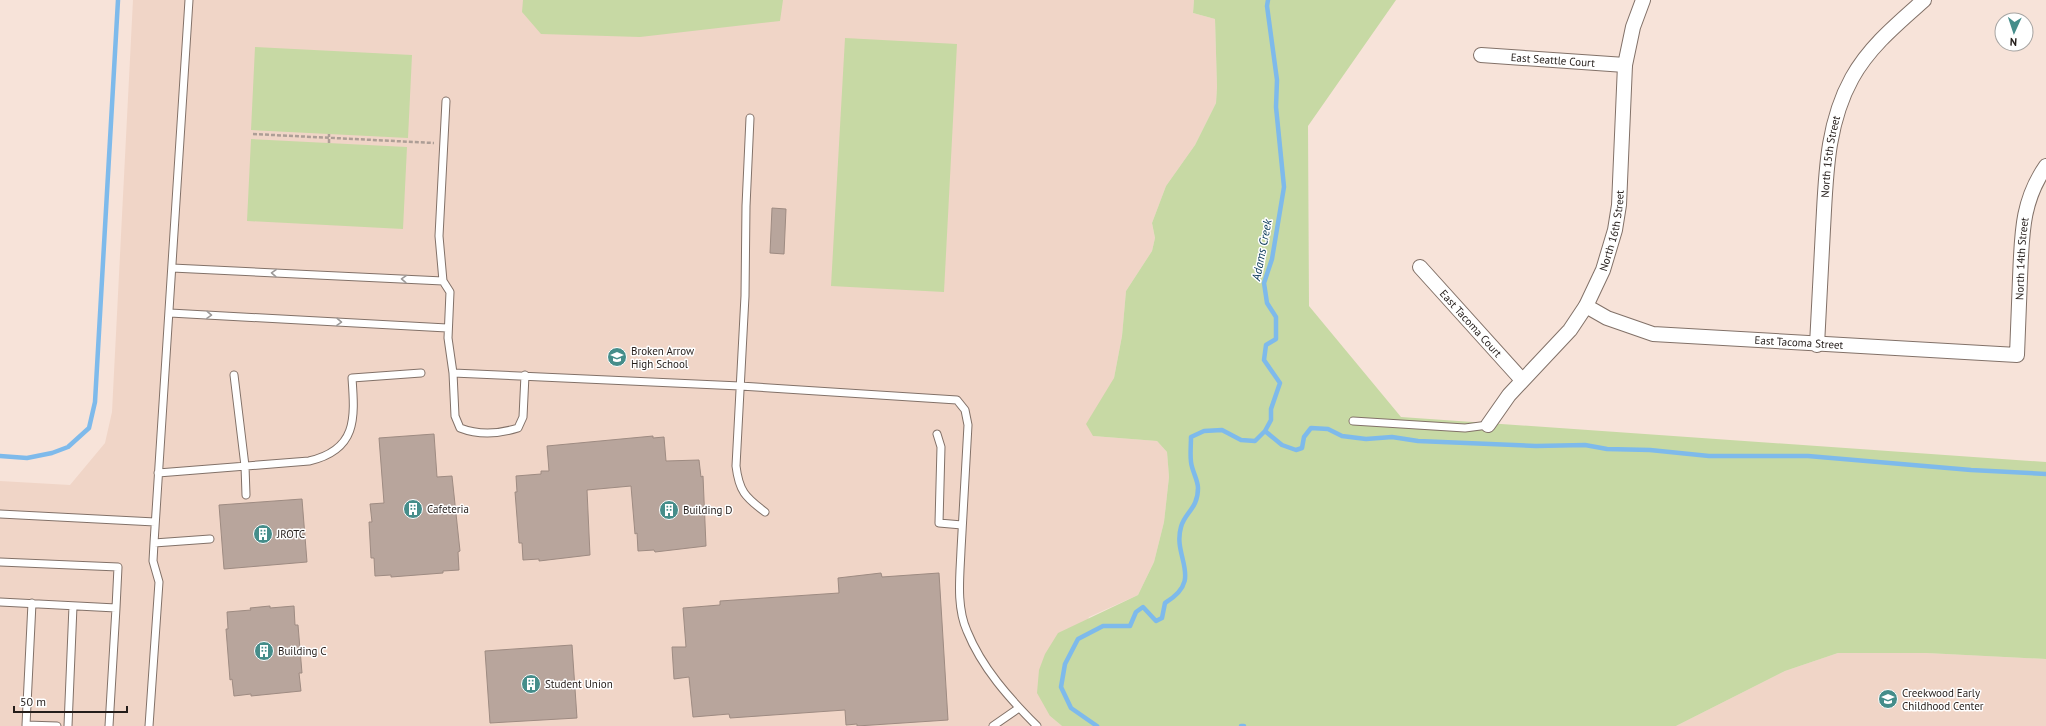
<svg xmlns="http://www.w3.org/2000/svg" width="2046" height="726" font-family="'PT Sans',sans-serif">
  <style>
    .built { fill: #f0d5c7 }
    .green { fill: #c7d9a4 }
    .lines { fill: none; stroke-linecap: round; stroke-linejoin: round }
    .stream { stroke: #7ebaeb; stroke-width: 4.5 }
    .building { fill: #b8a59c; stroke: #9e8b82 }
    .lane-casing { stroke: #827168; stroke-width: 9 }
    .street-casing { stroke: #827168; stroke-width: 16 }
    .path { stroke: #ad9e96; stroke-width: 2.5; stroke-dasharray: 4 2; stroke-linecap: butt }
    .lane { stroke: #fff; stroke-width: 7 }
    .street { stroke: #fff; stroke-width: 14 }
    .oneway { stroke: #9c9998 }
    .labels { text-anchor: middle; stroke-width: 3; stroke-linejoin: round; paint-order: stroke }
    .street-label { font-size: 11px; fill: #241d1a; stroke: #fff }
    .poi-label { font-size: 11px; fill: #241d1a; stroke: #fff; text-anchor: start }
    .water-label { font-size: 12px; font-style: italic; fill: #053555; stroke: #fff }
  </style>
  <rect width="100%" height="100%" fill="#f7e3d9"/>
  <path class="built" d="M133,0H1194L1193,13L1215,19L1217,87L1216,103L1195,145L1166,186L1152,223L1155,238L1152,251L1126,291L1122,336L1114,378L1093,436L1157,441L1167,452L1169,477L1164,522L1154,562L1138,595L1089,617L1050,716L1062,726H0V481L70,485L105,443L112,412Z
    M1838,653H1926L2046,659V726H1676L1785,671Z"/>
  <path class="green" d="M523,0H783L780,21L640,37L541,34L522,12Z
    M1194,0H1396L1308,126L1309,306L1401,417L2046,462V659L1926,653H1838L1785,671L1676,726H1062L1050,716L1037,693L1039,670L1045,654L1058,633L1138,595L1154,562L1164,522L1169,477L1167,452L1157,441L1093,436L1086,424L1114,378L1122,336L1126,291L1152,251L1155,238L1152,223L1166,186L1195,145L1216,103L1217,87L1215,19L1193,13Z
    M845,38L957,44L944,292L831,286Z
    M255,47L412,55L408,138L251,130Z
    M251,139L407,147L403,229L247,221Z"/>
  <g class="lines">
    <path class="stream" d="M1265,431L1282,445L1296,450L1302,448L1304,437L1311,428L1328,429L1342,436L1366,439L1392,437L1418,441L1536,446L1585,445L1607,449L1650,450L1709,456H1808L1971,470L2046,474
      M0,456L27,458L52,453L68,447L89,428L95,402L118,0
      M1097,726L1071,708L1061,687L1065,664L1078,639L1103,626H1130L1136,612L1143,607L1156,621L1162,618L1165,603C1205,579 1172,558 1181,527C1185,512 1198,509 1198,488C1198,480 1192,471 1191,462C1190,454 1191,445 1191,437L1204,431L1222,430L1241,440L1255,441L1265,431L1271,420V409L1280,383L1264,360L1266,345L1276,339V317L1267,303L1264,283L1272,259L1284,187L1276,107L1277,80L1267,6L1268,0
      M1241,726H1244"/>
  </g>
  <path class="building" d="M772,208L786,209L784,254L770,253Z
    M434,434L437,477L452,476L460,551L458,552L459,570L443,571V573L391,577V575L375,576L374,558H371L369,522H372L370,504L384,503L379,438Z
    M653,436V438L664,437L666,461L699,460L701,477L703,476L706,546L655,552L654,550L638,551L637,533L635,534L631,486L587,490L590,555L539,561V559L523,560L522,543H519L515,492H517L516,476L541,474V471H549L547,446Z
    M302,499L307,562L224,569L219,505Z
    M881,573L882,577L939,573L948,720L857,726V724L846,725L845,710L730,718L729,714L693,717L689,677L674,679L672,647H686L683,608L720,605V601L839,593L838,578Z
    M270,606V608L294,606L295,625H298L302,673H299L301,691L251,696V694L234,696L232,679L230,680L226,629H228L227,612L251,610L250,608Z
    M572,645L577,718L490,723L485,651Z"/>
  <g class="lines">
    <g class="lane-casing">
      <path id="lane" d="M446,101L439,236L443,281L450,292L448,338L453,373L455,416L460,428C478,435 499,434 518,428L523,417L525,375
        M750,118L746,206L745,296L736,466C739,491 745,497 765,512
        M172,268L443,281
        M170,313L447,328
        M453,373L740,386L957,400L965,410L968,425C966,467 963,508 961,550C960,576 956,606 967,631C982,668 1009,698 1037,726
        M234,375L245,466L246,495
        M1353,421L1465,428L1488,425
        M937,434L941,447L939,523L962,525
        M158,473L309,461C357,450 355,419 352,378L421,373
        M0,514L155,522
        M154,543L210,539
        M0,562L118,567L116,608L0,602
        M32,603L26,725L57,726
        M68,726L73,606
        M109,726L116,608
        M149,726L159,582L153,561L154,543L189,0
        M993,726L1019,708"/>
    </g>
    <g class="street-casing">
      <g id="street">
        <path id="s1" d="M1481,55L1625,65"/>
        <path id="s2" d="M1420,267L1522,380"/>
        <path id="s3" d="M1586,306L1607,318L1653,334L2017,355C2018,330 2019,304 2020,278C2022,236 2021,202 2046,166"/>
        <path id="s4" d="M1817,345C1819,306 1821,268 1823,229C1826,177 1826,125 1852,78C1869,47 1897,24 1924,0"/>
        <path id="s5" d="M1488,425L1509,395L1570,330L1586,306L1603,270L1615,230L1619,205L1625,65L1633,27L1643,0"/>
      </g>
    </g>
    <path class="path" d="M253,134L434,143
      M329,143V134"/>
    <use href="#lane" class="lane"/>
    <use href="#street" class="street"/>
  </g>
  <defs><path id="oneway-chevron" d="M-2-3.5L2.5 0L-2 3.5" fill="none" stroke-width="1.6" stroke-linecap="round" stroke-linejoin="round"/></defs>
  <g class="oneway">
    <use href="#oneway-chevron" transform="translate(274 273) rotate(-177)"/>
    <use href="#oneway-chevron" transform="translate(404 279) rotate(-177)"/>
    <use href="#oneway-chevron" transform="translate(209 315) rotate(3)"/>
    <use href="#oneway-chevron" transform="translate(339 322) rotate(3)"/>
  </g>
  <defs>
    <g id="school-disc" transform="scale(1)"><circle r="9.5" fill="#458d8a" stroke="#fff"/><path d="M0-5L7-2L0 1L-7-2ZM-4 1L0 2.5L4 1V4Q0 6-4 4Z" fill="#fff"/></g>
    <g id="building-disc" transform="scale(1)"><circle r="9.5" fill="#458d8a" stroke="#fff"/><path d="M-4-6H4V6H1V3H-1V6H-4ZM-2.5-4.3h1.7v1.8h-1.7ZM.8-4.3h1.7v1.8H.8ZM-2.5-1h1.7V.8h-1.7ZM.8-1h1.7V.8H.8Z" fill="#fff"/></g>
  </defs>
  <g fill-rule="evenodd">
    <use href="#school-disc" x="617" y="357"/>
    <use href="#building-disc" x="413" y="509"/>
    <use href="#building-disc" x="669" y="510"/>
    <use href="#building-disc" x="263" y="534"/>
    <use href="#building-disc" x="264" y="651"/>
    <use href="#building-disc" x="531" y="684"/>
    <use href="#school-disc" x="1888" y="699"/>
  </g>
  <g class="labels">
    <g class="street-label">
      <text dy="4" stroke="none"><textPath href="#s1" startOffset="72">East Seattle Court</textPath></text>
      <text dy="4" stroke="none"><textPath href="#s4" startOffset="189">North 15th Street</textPath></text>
      <text dy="4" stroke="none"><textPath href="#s5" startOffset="235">North 16th Street</textPath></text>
      <text dy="4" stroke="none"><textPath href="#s3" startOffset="534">North 14th Street</textPath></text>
      <text dy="4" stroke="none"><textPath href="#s2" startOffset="76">East Tacoma Court</textPath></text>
      <text dy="4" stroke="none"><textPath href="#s3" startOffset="219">East Tacoma Street</textPath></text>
    </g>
    <g class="poi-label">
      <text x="631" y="355">Broken Arrow<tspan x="631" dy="13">High School</tspan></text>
      <text x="427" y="513">Cafeteria</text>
      <text x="683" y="514">Building D</text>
      <text x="277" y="538">JROTC</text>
      <text x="278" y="655">Building C</text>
      <text x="545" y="688">Student Union</text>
      <text x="1902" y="697">Creekwood Early<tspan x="1902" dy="13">Childhood Center</tspan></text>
    </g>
    <g class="water-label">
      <text transform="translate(1262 250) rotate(-79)" y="4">Adams Creek</text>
    </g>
  </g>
  <g transform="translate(2014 32) rotate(183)"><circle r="19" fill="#ffffff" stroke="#a7a5a3"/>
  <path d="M0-3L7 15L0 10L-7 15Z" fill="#458d8a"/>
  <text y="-6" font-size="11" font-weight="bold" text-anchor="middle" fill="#241d1a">N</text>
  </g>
  <path d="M14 706v6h113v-6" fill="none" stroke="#241d1a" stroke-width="2"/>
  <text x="20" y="706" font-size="12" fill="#241d1a" stroke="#ffffff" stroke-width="3" paint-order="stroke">50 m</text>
</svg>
